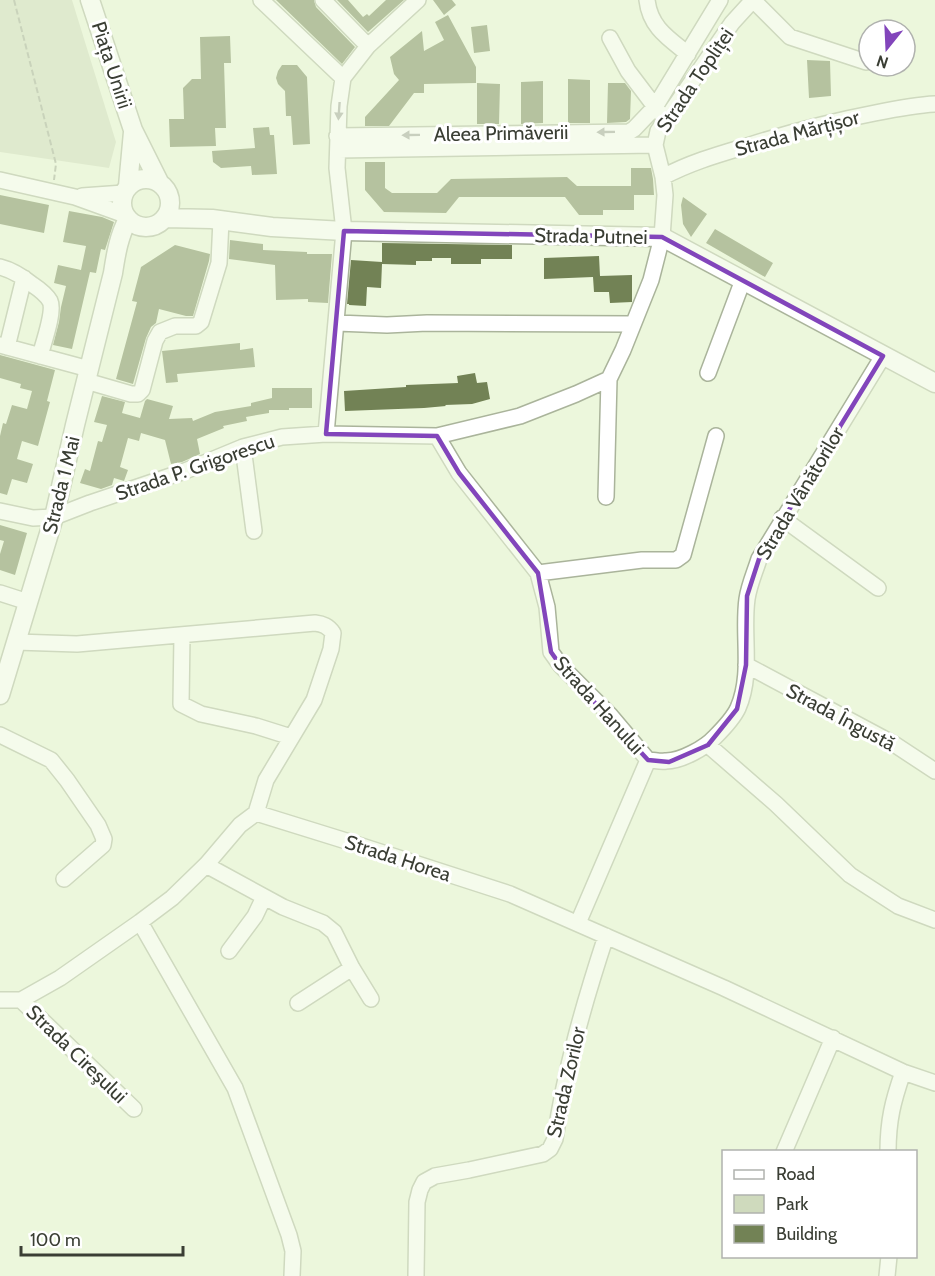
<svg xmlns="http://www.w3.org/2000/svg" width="935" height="1276" font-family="Cabin,sans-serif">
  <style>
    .green { fill: #cfdabd }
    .building { fill: #728255 }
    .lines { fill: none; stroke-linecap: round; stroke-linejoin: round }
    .minor-casing { stroke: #aab49b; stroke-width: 18 }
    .major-casing { stroke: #aab49b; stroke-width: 21 }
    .path { stroke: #9ea692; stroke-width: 2; stroke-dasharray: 6 3; stroke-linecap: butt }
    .minor { stroke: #fff; stroke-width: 15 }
    .major { stroke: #fff; stroke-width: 18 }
    .oneway { fill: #9c9e9a }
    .marked { fill: none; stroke: #8245bb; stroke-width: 4.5; stroke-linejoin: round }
    .labels { text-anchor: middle; stroke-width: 6; stroke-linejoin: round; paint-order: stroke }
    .street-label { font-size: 20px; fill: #3a3e34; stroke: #fff }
  </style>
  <rect width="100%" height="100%" fill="#ecf7dc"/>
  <path class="green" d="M0,0H72L116,142L109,168L0,152Z"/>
  <path class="building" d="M276,0H314L316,7L355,47L342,64Z
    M337,0H348L363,17L367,14L369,16L386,0H404L368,32Z
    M433,0H452L456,5L444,15Z
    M448,15L476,67V83L424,84V93H414L389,126H365V117L399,80L394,74L390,57L422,31L424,51L444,40L435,22Z
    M487,25L490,51L474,53L471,27Z
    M230,36L231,63H224L226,128H215L216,146L170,147L169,119H184L183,88L192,79H201L200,37Z
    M807,60L830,61L831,96L809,98Z
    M282,65H297L307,77L310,144L293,145L291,116H286L285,91L278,84L276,78L278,71Z
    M568,79L590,80V123H568Z
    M543,81V123L521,124V82Z
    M477,83L500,84L499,124H477Z
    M608,83H625L631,91L630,119L626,122L607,123Z
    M269,127L270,135H274L277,174L252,175L251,166L221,168L213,162L212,151L255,148L253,128Z
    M365,162H385V188L392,193H437L451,179L567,177L577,186H631V168H651L653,179L654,195H634V210H603V215H579L565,197H459L446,213L384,212L365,190Z
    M0,195L49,205L44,233L0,224Z
    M683,197L707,214L691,237L683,224L681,205Z
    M69,211L102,217L114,222L105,250L101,249L96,273L90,272L72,349L53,345L59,322L61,307L66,286L54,283L58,265L81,270L86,246L63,242Z
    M715,229L773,263L765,277L706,243Z
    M230,240L263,244V250L307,252V254H332L328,303L308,302V299L276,300L275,265L229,259Z
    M382,243L512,245V259H481V264H451V258H432V261H416V265L382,264L381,288L367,287L366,306L349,305V304H347L351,260L382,262Z
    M175,245L210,254L209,261L193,316H186L159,309L156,323L151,327L146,338L133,384L116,379L137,302L132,301L141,267Z
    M599,256L600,276L632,275V302L610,303L609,292H594L593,277L544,279V258Z
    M240,343V350L253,348L255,367L177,374L178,382L166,383L162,351Z
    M0,355L55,370L47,401L50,402L38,446L22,441L17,459L33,464L27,483L12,479L7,495L0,493V436L3,423L6,424L12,405L27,409L32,391L20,388L21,384L0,378Z
    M475,373L477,383L487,382L490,399L472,404L445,405L446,406L424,408L345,411L344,391L406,387V385L458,383L457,376Z
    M272,388H312V408H289V410H269V413L246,417L247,421L223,426L224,428L197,439L200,454L182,462L171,464L165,440L141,433L139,441L128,438L120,467L128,470L124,481L114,478L112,485L101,489L80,483L85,469L90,471L98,441L102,442L107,425L94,422L102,396L125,402L122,413L140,418L145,401L147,399L173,406L169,419L192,418L193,421L215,412L251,406V403L272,398Z
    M0,525L27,533L15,575L0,570V554L4,541L0,540Z"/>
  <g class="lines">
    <g class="minor-casing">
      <path id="minor" d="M261,0L343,78
        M323,0L368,46
        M647,0C650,27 668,38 688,54
        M610,38L628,71L659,112
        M337,136L629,132L634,129L655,107L720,0
        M338,150L655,145
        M663,177C691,162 720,154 750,145C791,132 833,121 875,113C895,109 915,105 935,104
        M0,180L75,197L125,215
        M82,196L124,193
        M0,267C12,270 23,277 33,285C39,289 46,294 50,301C55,311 43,344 40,356
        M337,323L387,325L427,323L633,324
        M0,345L89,369
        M7,347L24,278
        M708,373L743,280
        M86,381L131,394H138L142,390L155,341L160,332L175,326H196L201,322L219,263L221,220
        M326,434L344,231L337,168L339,106L343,78L368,46L418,0
        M437,436L459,473L538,573L547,607L551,652L561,666L610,715L648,760L578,923
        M243,447L254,531
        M606,497L609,379
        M0,511L33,518L54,517L90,503L185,471L243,447L282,437L326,434L437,436L520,416L576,394L609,379L623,350L651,280L662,237L665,195L663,177L655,145L658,131L732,23L753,0L790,37L866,62
        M782,518L878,588
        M538,573L642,560H676L683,555L716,436
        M0,593L28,602
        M182,635L181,704L201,714L256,726L291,737
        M16,642L77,644L315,623C323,624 328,626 333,633L331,649L314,700L266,780L256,813
        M746,665L894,744L935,771
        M0,735L51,760L67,780L98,825L104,839L103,845L64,879
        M708,745L776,804L850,875L898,906L935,920
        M648,760C654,760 660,762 666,761C681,761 705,748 715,737C723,729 733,719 738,708C753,674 742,634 747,599C749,585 755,572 759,559L883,356
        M206,865L283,907L323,923L334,932L352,968L371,999
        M140,922L235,1088L289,1235L293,1251L292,1276
        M229,951L255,916L264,897
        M0,1000H21L60,978L140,922L172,898L206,865L240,825L256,813L343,840L510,894L724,988L903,1072L935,1083
        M21,1000L134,1109
        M298,1003L352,968
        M784,1152L833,1038
        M888,1152C888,1120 893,1101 903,1072
        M416,1276L417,1202L420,1190L424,1182L435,1176L469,1170L543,1154L550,1149L555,1139C565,1069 584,1003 606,936
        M887,1276L889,1256"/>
    </g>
    <g class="major-casing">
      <path id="major" d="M90,0L133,130L159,182
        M122 203a24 24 0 1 1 48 0a24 24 0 1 1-48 0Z
        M128,186L133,132
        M165,218L212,219L272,227L344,231L662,237L935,383
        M0,695L54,517L75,425L113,273C116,253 119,236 128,219"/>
    </g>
    <path class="path" d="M14,0L56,164L54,180"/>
    <use href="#minor" class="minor"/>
    <use href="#major" class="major"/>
  </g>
  <defs><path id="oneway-solid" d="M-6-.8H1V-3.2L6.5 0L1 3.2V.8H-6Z" transform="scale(1.5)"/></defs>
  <g class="oneway">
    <use href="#oneway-solid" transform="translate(339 111) rotate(94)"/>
    <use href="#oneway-solid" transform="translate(606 132) rotate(179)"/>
    <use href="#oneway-solid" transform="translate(411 135) rotate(179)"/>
  </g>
  <path d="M0 0H935V1276H0ZM344,231L662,237L883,356L759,559L747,596L746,665L737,709L708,745L669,762L648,760L561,666L551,652L538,573L459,473L437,436L326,434Z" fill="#ecf7dc" fill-opacity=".55" fill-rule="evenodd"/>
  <path class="marked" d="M344,231L662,237L883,356L759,559L747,596L746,665L737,709L708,745L669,762L648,760L561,666L551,652L538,573L459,473L437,436L326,434Z"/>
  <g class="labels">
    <g class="street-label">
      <text transform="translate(112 65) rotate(72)" y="7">Piața Unirii</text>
      <text transform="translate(695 80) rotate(-56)" y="7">Strada Topliței</text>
      <text transform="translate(501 133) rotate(-1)" y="7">Aleea Primăverii</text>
      <text transform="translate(797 133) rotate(-15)" y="7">Strada Mărțișor</text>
      <text transform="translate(591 236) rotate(1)" y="7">Strada Putnei</text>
      <text transform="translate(195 467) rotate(-19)" y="7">Strada P. Grigorescu</text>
      <text transform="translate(61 485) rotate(-76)" y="7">Strada 1 Mai</text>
      <text transform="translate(800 493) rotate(-59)" y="7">Strada Vânătorilor</text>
      <text transform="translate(599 705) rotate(48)" y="7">Strada Hanului</text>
      <text transform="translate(841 717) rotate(28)" y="7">Strada Îngustă</text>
      <text transform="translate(398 858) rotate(18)" y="7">Strada Horea</text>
      <text transform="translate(77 1054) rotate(44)" y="7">Strada Cireşului</text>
      <text transform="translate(566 1082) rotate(-77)" y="7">Strada Zorilor</text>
    </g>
  </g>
  <rect x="722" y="1150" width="195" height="108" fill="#ffffff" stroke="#b0b2ae" stroke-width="1.5"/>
  <rect x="734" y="1170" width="30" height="9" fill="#ffffff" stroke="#b0b2ae" stroke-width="1.5"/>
  <text x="776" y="1180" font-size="18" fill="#3a3e34">Road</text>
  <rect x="734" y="1195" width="30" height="18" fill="#cfdabd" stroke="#b0b2ae" stroke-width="1.5"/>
  <text x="776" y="1210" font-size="18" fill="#3a3e34">Park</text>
  <rect x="734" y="1225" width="30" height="18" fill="#728255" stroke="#b0b2ae" stroke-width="1.5"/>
  <text x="776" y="1240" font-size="18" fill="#3a3e34">Building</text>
  <g transform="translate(887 48) rotate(198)"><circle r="28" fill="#ffffff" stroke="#b0b2ae" stroke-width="1.5"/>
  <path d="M0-4.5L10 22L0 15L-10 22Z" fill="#8245bb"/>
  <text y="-9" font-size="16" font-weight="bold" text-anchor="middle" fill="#3a3e34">N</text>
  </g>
  <path d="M21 1246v9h162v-9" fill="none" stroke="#3a3e34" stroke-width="3"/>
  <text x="30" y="1246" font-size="18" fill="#3a3e34" stroke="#ffffff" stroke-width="4.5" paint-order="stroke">100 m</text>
</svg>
